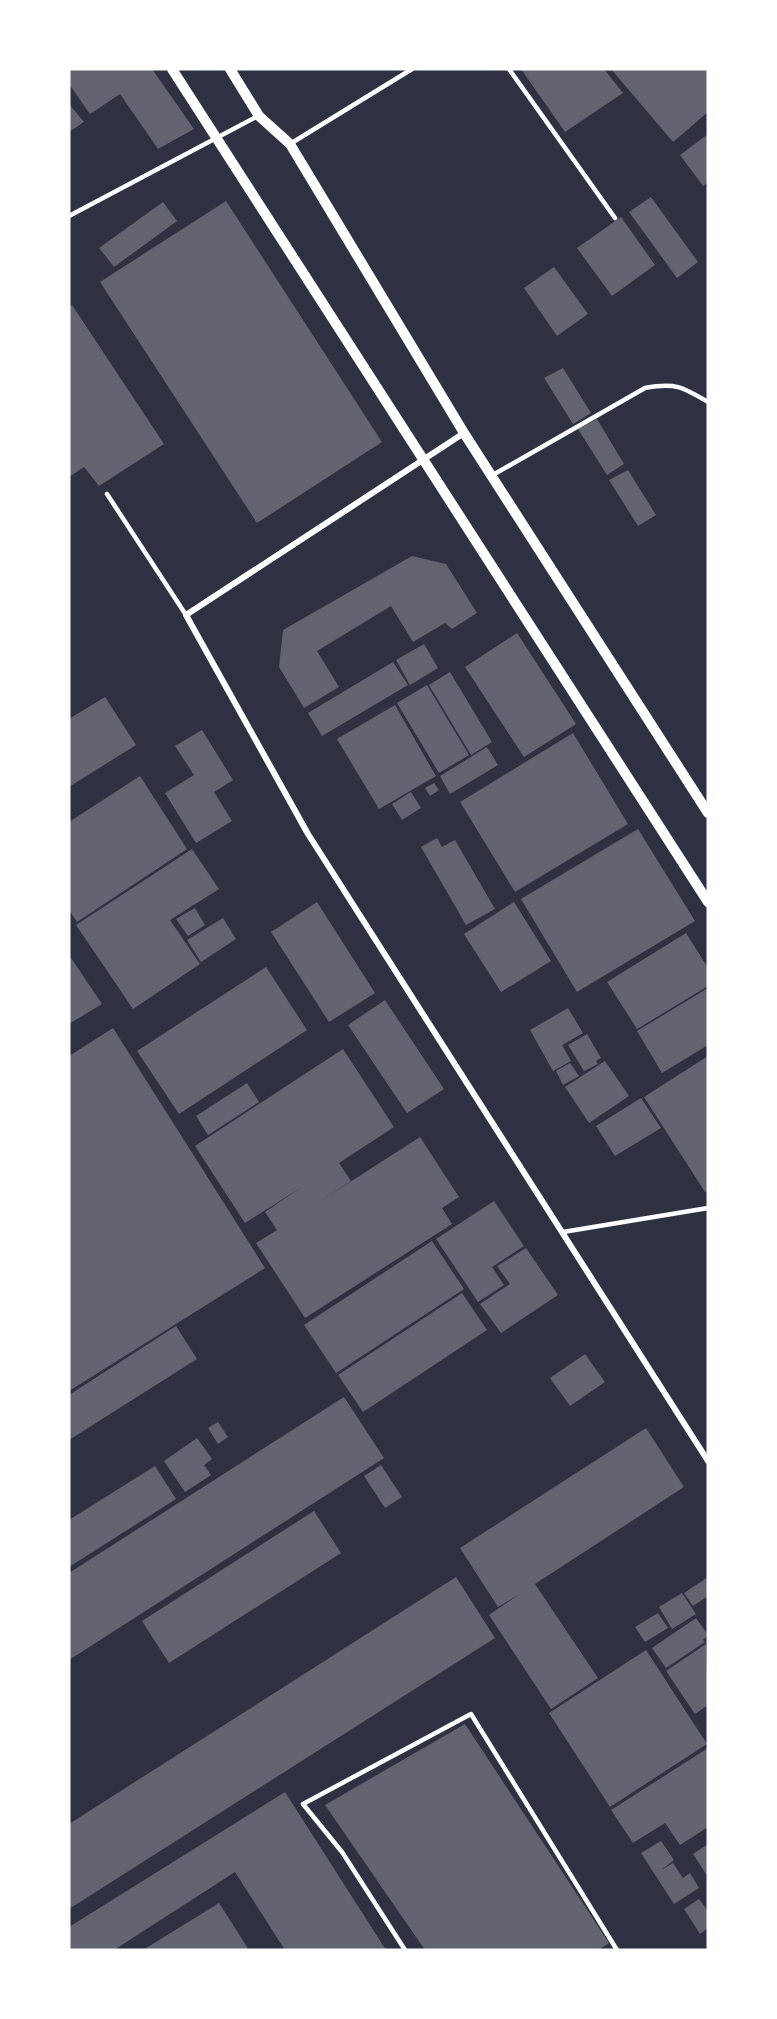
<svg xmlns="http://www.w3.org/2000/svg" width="777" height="2019" font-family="Montserrat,sans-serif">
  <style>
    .building { fill: #626471 }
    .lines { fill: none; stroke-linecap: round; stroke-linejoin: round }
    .service { stroke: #fff; stroke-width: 4.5 }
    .minor { stroke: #fff; stroke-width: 6 }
    .tertiary { stroke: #fff; stroke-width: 10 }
  </style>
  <rect width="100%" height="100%" fill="#2d3142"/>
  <path class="building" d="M69,69H152L194,129L158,149L120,94L90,114L69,84Z
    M521,69H604L623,93L565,132Z
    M611,69H708V112L673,142Z
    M69,104L84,122L69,132Z
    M708,134V182L703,186L680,155Z
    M651,197L698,262L677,278L629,212Z
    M226,201L382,442L257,523L100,282Z
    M163,202L177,221L114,267L99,248Z
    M621,217L655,265L612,296L577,248Z
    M554,267L588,314L557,336L524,288Z
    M72,305L164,444L99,486L84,467L69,477V307Z
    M563,368L591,413L573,424L544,378Z
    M597,419L624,464L607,475L578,429Z
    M628,470L656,515L638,526L609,480Z
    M412,556L446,564L477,613L452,629L445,623L413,642L391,606L317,651L339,687L304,708L279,667L283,630Z
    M517,633L576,724L524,757L465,667Z
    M424,644L438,668L410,685L396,660Z
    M393,662L408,685L322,736L308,713Z
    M450,672L492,742L471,755L429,685Z
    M427,685L469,755L439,773L397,703Z
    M105,697L136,745L69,787V719Z
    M395,705L436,776L379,809L337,739Z
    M202,730L233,780L214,792L232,821L196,843L165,793L194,775L175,746Z
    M573,733L628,824L515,892L460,802Z
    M487,747L498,765L450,794L440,776Z
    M140,776L187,849L77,922L69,910V822Z
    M434,783L439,790L430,796L425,788Z
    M411,792L421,808L402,820L392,804Z
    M638,829L695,921L577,992L521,899Z
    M437,838L442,847L455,840L495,909L466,925L421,847Z
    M192,849L219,889L170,920L200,964L133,1009L76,925Z
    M317,902L375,993L329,1022L271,932Z
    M514,902L551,961L501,992L464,934Z
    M195,908L205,925L188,936L176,919Z
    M223,918L236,939L201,962L187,940Z
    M686,933L708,968V986L637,1029L607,982Z
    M69,955L102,1004L69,1024Z
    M266,967L307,1030L179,1114L137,1051Z
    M708,988V1045L662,1073L637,1031Z
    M385,1000L444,1089L407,1113L348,1025Z
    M568,1008L583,1033L562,1045L571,1061L553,1071L530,1030Z
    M113,1028L265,1268L69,1391V1056Z
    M587,1034L601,1058L596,1061L598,1064L584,1071L568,1045Z
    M343,1049L394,1127L339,1163L351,1181L319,1202L420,1137L459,1197L442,1208L452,1224L305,1318L256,1243L277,1230L265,1212L302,1187L245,1223L195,1146Z
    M708,1056V1190L705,1192L644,1097Z
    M605,1061L629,1096L589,1123L565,1087Z
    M570,1063L579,1076L563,1085L556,1071Z
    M247,1083L259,1102L208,1135L196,1116Z
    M641,1098L661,1128L615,1156L596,1126Z
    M494,1201L524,1246L492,1267L504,1285L478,1302L436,1239Z
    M432,1241L464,1289L336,1373L304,1325Z
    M526,1248L558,1295L501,1333L480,1304L510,1284L497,1266Z
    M462,1293L487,1330L363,1412L338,1375Z
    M176,1326L197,1359L69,1440V1395Z
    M585,1354L605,1382L570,1406L550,1378Z
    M344,1397L384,1458L69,1660V1573Z
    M218,1422L228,1437L218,1444L208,1428Z
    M646,1428L684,1487L535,1584L598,1678L551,1709L489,1615L521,1593L498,1607L460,1548Z
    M197,1438L212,1459L204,1465L211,1475L185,1492L164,1461Z
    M381,1465L402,1497L385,1508L364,1476Z
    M155,1466L176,1499L69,1567V1520Z
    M314,1511L341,1553L169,1663L142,1621Z
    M456,1577L495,1638L69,1909V1824Z
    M708,1577V1596L693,1606L684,1593Z
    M682,1593L696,1614L672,1629L659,1607Z
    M658,1613L668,1628L645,1642L635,1627Z
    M696,1618L708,1635L703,1640L705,1642L666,1668L652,1648Z
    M706,1644L708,1705L695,1714L666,1671Z
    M646,1650L707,1744L610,1807L549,1713Z
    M465,1724L609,1943L598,1950H425L325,1805Z
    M708,1748V1827L680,1845L665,1823L633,1843L611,1810Z
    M285,1792L386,1950H285L235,1872L114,1950H69V1927Z
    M661,1841L674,1860L661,1870L673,1863L683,1878L690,1873L699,1888L674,1904L641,1853Z
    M708,1844V1877L693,1854Z
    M699,1899L708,1911V1928L700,1934L684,1909Z
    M219,1903L249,1950H143Z"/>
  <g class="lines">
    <path class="service" d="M509,69L615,218
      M290,144L412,69
      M69,216L258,116
      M491,476L645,388C675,382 683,387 708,402
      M107,494L186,615
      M563,1232L708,1208
      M405,1950L342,1852L303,1804L471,1714L617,1950"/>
    <path class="minor" d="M464,433L186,615L308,834L708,1461"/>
    <path class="tertiary" d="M172,69L708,902
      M230,69L259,116L290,144L464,433L708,813"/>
  </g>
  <rect width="777" height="2019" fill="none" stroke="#ffffff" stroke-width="141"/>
</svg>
